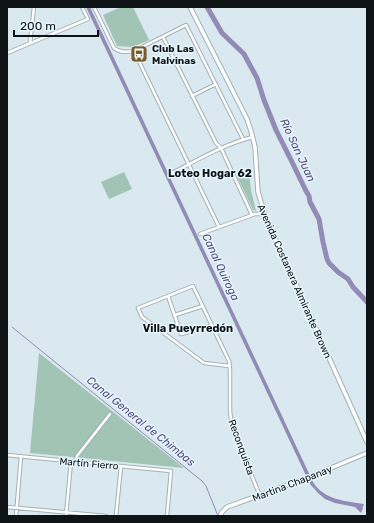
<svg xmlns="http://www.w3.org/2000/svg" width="374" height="523" font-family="Rubik,sans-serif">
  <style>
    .green { fill: #a2c4b4 }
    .water { fill: #918bb5 }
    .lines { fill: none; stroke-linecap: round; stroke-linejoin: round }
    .stream { stroke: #918bb5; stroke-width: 1 }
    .river { stroke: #918bb5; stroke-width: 5 }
    .street-casing { stroke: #a2b0b7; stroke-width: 4.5 }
    .secondary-casing { stroke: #a2b0b7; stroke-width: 5.5 }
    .street { stroke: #fff; stroke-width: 2.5 }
    .secondary { stroke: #fff; stroke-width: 3.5 }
    .labels { text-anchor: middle; stroke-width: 3; stroke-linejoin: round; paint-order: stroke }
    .poi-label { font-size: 10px; font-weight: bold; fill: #0e1315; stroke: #e7f6fd; text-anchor: start }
    .street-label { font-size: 10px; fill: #0e1315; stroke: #e7f6fd }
    .water-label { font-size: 11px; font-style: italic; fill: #554982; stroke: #e7f6fd }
    .neighbourhood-label { font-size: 11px; font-weight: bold; fill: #0e1315; stroke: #e7f6fd }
  </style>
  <rect width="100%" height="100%" fill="#dae8ef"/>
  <path class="green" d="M121,7H133L149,40L133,47L117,46L103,15Z
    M124,172L132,189L109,199L101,182Z
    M249,174L251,190L256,211L253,210L237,176Z
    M39,353L184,468L30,453Z"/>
  <path class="water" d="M86,7H90L313,482C324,500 345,501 364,504L363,507L362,508H363L361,513L355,507L335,503L325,499L318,493L310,484Z"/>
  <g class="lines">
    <path class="stream" d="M12,327L39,349
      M39,349L202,481L206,486L218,516"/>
    <path class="river" d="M207,7L222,33L244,54L257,78L264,100L276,130L292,162L306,191L309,196L310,202L319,219L323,242L327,259L329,263L338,272L348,279L353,287L367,302"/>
    <g class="street-casing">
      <path id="street" d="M94,7L114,48C120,53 127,52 134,51L186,25L243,139
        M163,37L216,143L221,148L252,215
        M30,43L34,7
        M134,51L219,227
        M7,53L88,19L82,7
        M192,96L216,84
        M172,173C198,160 224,144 253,137
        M200,234L255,214H265
        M168,296L181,334L212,326
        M175,315L203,306
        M230,366L204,363L142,317L138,308L193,286L229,361L230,370V411L232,427L260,496
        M7,455L171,471L167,516
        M76,461L77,456L110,414
        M7,507L106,516
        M16,516L21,456
        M66,516L71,461
        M116,516L121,466"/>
    </g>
    <g class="secondary-casing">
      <path id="secondary" d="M190,7L247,119L251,131L255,147L258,192L266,218L367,442
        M220,516L222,512L227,507L307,478L367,453"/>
    </g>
    <use href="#street" class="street"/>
    <use href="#secondary" class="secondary"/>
  </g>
  <defs>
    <g id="bus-square" transform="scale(0.9)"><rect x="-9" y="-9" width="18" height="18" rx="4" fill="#7b5931" stroke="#e7f6fd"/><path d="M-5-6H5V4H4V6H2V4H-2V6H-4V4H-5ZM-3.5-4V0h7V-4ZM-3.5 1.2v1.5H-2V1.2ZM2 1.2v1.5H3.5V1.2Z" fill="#fff"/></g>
  </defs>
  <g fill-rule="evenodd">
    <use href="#bus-square" x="139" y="54"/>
  </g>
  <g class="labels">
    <g class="poi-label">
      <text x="152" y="52">Club Las<tspan x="152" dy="12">Malvinas</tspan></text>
    </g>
    <g class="street-label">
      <text transform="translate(295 281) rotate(66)" y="4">Avenida Costanera Almirante Brown</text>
      <text transform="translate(242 447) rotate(70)" y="4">Reconquista</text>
      <text transform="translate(89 463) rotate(5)" y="4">Martín Fierro</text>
      <text transform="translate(292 483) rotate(-21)" y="4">Martina Chapanay</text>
    </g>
    <g class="water-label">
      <text transform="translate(298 150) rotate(65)" y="4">Río San Juan</text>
      <text transform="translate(221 267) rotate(65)" y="4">Canal Quiroga</text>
      <text transform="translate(141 421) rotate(39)" y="4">Canal General de Chimbas</text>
    </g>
    <g class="neighbourhood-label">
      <text x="210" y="177">Loteo Hogar 62</text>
      <text x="188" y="332">Villa Pueyrredón</text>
    </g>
  </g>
  <rect width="374" height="523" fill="none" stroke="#0e1315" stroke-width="16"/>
  <path d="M14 30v6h84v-6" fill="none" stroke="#0e1315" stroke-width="2"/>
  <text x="20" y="30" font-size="12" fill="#0e1315" stroke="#e7f6fd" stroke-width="3" paint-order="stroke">200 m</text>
</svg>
